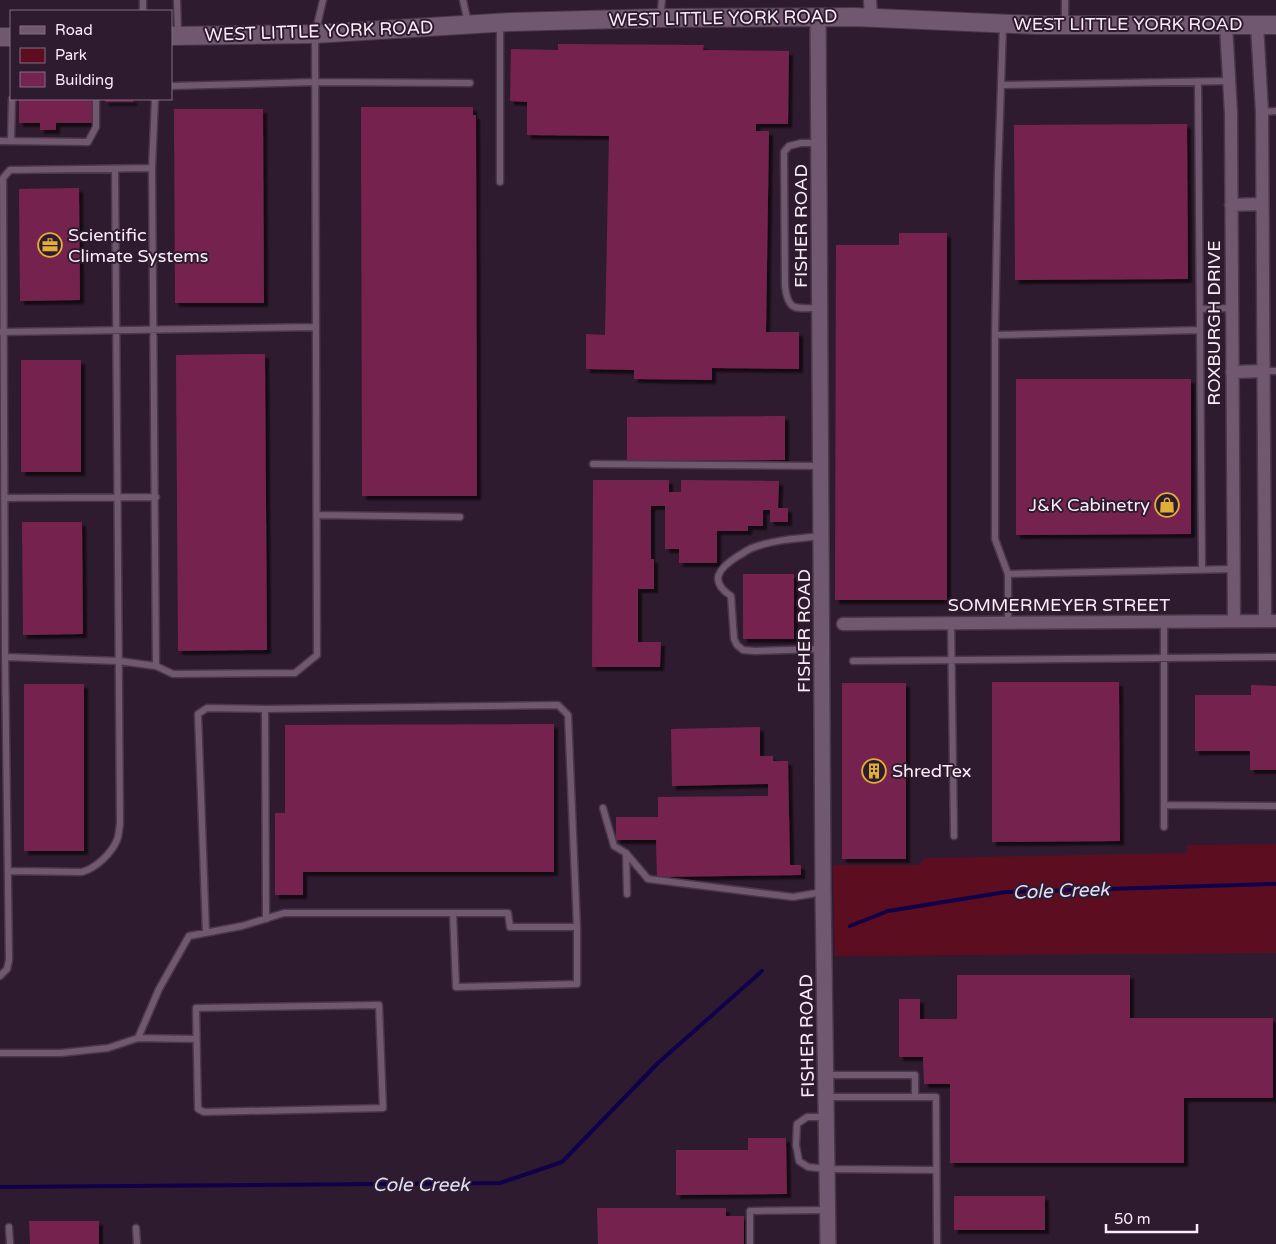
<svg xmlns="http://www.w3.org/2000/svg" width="1276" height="1244" font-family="'Varela Round',sans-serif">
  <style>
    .green { fill: #5d0d20 }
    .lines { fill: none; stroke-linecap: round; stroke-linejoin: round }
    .stream { stroke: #100049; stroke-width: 4 }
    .building { fill: #742450; filter: url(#shadow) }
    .service-casing { stroke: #493849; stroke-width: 9 }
    .minor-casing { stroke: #493849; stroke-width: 15 }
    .tertiary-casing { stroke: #493849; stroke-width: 18 }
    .secondary-casing { stroke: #493849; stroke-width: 20 }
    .service { stroke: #705870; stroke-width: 6 }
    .minor { stroke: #705870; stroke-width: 12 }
    .tertiary { stroke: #705870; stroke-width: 15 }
    .secondary { stroke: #705870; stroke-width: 18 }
    .labels { text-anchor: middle; stroke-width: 4; stroke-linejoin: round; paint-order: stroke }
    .street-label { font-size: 18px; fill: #fbecfa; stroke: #2f1b30 }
    .poi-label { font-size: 18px; fill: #fbecfa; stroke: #2f1b30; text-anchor: start }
    .water-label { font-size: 19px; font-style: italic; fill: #dde1f7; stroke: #2f1b30 }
  </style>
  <defs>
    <filter id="shadow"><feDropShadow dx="4" dy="4" stdDeviation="1" flood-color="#0009"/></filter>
  </defs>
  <rect width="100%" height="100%" fill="#2f1b30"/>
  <path class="green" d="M1276,844V953L835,956L833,865H919L925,858L1187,853V845Z"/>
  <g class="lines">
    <path class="stream" d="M850,926L888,911L1006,892L1276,884
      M0,1187L500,1183L562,1162L658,1063L762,971"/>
  </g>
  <path class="building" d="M558,44L704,45L703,50L789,51L788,124H756V131H769L766,332H799V369L712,368V380L634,379V370L586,369V334L605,335L609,136L527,135V102L510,101L511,49L558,50Z
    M19,99H93V123H56V130H40V123H19Z
    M105,99H133V102H105Z
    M361,107H473V115H476L477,496H362Z
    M174,109H263L264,303H175Z
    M1187,124L1188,279L1015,280L1014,125Z
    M79,188L80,300L20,301L19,189Z
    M899,233H947V600H835L836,245H899Z
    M265,354L267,650L178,651L176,355Z
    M21,360H81V472H21Z
    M1016,379H1191V534L1016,535Z
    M785,416V460L627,461V417Z
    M593,480H669V492H681V480L779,481L778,508H788V522H770V510H763V526H748V531H717V563H679V549H665V506H651V559H654V589H638V642H661L660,667H592Z
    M22,522H82L83,634L23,635Z
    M743,574H794V639H743Z
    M992,682H1119L1120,841L992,842Z
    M842,683H906V859H842Z
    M24,684H84V851H24Z
    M1251,685L1276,686V770H1250V751H1195V695H1251Z
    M554,724V872H303V895H275V813H285V725Z
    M760,727V756H773V761H788L790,865H801V875L657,877L656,840H616V817H658V797L768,796V784L672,786L671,729Z
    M957,975H1130V1018H1273V1098H1184V1163H950V1084H924L923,1057H899V999H920V1019H957Z
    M748,1138H786L787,1194L676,1195V1150H748Z
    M954,1196H1045V1230H954Z
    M597,1208H726V1216H744V1244H598Z
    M29,1221H99V1244H30Z"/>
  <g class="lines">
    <g class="service-casing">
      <path id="service" d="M177,0L178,34
        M463,0L468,23
        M1065,0V24
        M143,11V0
        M660,17L662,0
        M500,24V182
        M1003,25L998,173L995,335V539L1008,574V623
        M1001,85L1229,81
        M171,86L315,82L470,83
        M1262,112L1276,111
        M0,141L88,142L96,127V99
        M11,141L12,99
        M152,168L156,666
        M819,308C795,308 788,312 785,286L784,152L789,146L801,143H819
        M1200,309L1232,308
        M1200,330L1202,570
        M1,332L315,327
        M995,335L1200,330L1198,82
        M1263,371H1276
        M593,464L820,466
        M4,498L156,497
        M317,515L460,517
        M822,536C800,538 772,540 752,548C747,550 742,554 738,556C719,568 708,581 731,596L734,639L737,645L743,650L755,651L822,649
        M1008,574L1234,569
        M1164,622V827
        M951,623L954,836
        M5,657L119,661L156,666L173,674L295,673L317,655L315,34L323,0
        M853,661L1276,657
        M1164,805L1276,806
        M603,808L614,846L626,853L627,894
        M626,853L648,879L793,897L823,892
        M8,871L82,872C96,868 111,854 117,840C119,835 119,829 120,824L115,169
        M266,919L265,709L558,705L568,715L577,927
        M206,933L198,714L207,708L265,709
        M0,976L7,969L9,960L5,657L3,178L10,170L152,168L155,99
        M379,1005L383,1108L204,1112L198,1109L196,1008Z
        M138,1038L159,989L189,936L242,926L284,913H508L510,927H577V984L456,987L453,913
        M0,1053H61L108,1048L138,1038L196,1039
        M827,1075H915V1097
        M827,1097H936L937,1244
        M827,1117H807L797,1124L796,1145L799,1161L808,1167L827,1169L936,1170
        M9,1227L10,1244
        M136,1228L137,1244
        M750,1244V1211L827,1210"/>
    </g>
    <g class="minor-casing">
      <path id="minor" d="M870,0L871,17
        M1226,25L1231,113L1234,621
        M1257,25L1262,112L1265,621
        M1231,205L1262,204
        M1232,372L1263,371
        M843,624L1276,621"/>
    </g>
    <g class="tertiary-casing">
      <path id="tertiary" d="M818,17L823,892L828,1244"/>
    </g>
    <g class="secondary-casing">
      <path id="secondary" d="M171,36L315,34L511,22L660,18L855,17L1036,25H1276
        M0,37H11"/>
    </g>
    <use href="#service" class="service"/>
    <use href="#minor" class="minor"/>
    <use href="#tertiary" class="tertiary"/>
    <use href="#secondary" class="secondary"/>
  </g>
  <defs>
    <g id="office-ring" transform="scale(1.25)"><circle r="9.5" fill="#2f1b30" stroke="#e1af34" stroke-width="1.5"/><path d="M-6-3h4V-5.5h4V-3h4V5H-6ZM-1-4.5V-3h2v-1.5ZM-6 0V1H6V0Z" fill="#e1af34"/></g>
    <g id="shop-ring" transform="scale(1.25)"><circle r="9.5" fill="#2f1b30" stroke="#e1af34" stroke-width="1.5"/><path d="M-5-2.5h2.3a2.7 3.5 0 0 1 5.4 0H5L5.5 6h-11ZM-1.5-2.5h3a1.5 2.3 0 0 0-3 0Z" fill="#e1af34"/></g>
    <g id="building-ring" transform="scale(1.25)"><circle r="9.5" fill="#2f1b30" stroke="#e1af34" stroke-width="1.5"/><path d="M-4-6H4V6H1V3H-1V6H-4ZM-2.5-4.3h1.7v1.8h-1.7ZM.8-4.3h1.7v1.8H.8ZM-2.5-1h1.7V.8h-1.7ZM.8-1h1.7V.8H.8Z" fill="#e1af34"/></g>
  </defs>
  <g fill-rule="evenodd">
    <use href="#office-ring" x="50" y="245"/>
    <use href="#shop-ring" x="1167" y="505"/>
    <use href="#building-ring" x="874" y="771"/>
  </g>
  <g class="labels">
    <g class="street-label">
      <text transform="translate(723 18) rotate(-1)" y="6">WEST LITTLE YORK ROAD</text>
      <text x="1128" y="30">WEST LITTLE YORK ROAD</text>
      <text transform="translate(319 31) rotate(-2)" y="6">WEST LITTLE YORK ROAD</text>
      <text transform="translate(801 226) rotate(-90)" y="6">FISHER ROAD</text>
      <text transform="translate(1214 323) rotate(-90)" y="6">ROXBURGH DRIVE</text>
      <text x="1059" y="611">SOMMERMEYER STREET</text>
      <text transform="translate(804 631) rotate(-90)" y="6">FISHER ROAD</text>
      <text transform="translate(807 1036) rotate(-91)" y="6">FISHER ROAD</text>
    </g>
    <g class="poi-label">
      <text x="68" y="241">Scientific<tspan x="68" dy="21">Climate Systems</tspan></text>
      <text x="1150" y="511" text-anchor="end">J&amp;K Cabinetry</text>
      <text x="892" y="777">ShredTex</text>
    </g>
    <g class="water-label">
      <text transform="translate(1061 890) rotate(-2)" y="7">Cole Creek</text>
      <text x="421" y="1191">Cole Creek</text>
    </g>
  </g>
  <rect x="10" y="10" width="162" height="90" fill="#2f1b30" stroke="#816f81"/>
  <rect x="20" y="26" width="25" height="8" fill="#705870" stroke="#816f81"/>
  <text x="55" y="35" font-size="15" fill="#fbecfa">Road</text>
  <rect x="20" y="48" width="25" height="15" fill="#5d0d20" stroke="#816f81"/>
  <text x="55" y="60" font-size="15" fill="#fbecfa">Park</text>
  <rect x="20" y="72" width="25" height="15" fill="#742450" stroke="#816f81"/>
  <text x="55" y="85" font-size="15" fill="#fbecfa">Building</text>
  <path d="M1106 1224v8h91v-8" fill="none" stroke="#fbecfa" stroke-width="2.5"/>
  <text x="1114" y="1224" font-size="15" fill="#fbecfa" stroke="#2f1b30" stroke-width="4" paint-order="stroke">50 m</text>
</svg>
